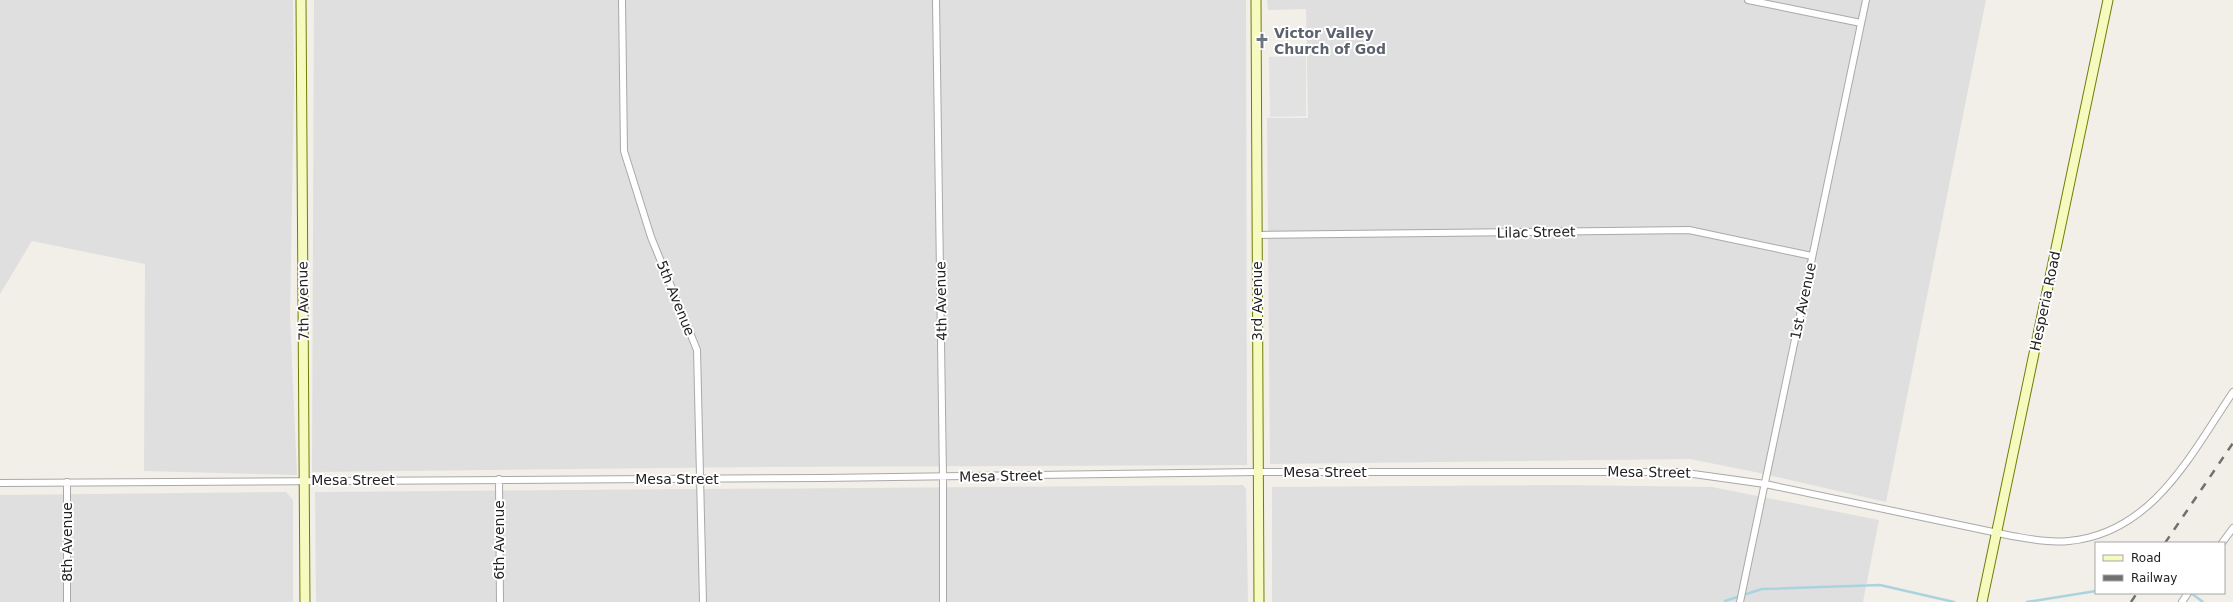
<svg xmlns="http://www.w3.org/2000/svg" width="2233" height="602" font-family="'DejaVu Sans',sans-serif">
  <style>
    .residential { fill: #e0dfdf }
    .parking { fill: #e2e2e2 }
    .lines { fill: none; stroke-linecap: round; stroke-linejoin: round }
    .stream { stroke: #aad3df; stroke-width: 2.5 }
    .street-casing { stroke: #a9a9a9; stroke-width: 8 }
    .secondary-casing { stroke: #707d05; stroke-width: 11 }
    .street { stroke: #fff; stroke-width: 6 }
    .secondary { stroke: #f7fabf; stroke-width: 9 }
    .rail { stroke: #707070; stroke-width: 2.5; stroke-dasharray: 8 8; stroke-linecap: butt }
    .labels { text-anchor: middle; stroke-width: 4; stroke-linejoin: round; paint-order: stroke }
    .worship-label { font-size: 14px; font-weight: bold; fill: #5b616d; stroke: #fff; text-anchor: start }
    .street-label { font-size: 14px; fill: #222; stroke: #fff }
  </style>
  <rect width="100%" height="100%" fill="#f2efe9"/>
  <path class="residential" d="M0,0H293L294,83L290,317L297,475L144,471L145,264L32,241L0,294Z
    M314,0H1246L1247,465L758,467L312,472Z
    M1267,0H1986L1886,502L1755,472L1690,459L1270,464L1267,118H1308L1306,9L1268,10Z
    M1243,485L1246,489L1248,602H316L315,492Z
    M1569,485L1712,487L1879,520L1863,602H1272V487Z
    M286,492L293,500V602H0V495Z"/>
  <path class="parking" d="M1306,56V116L1270,117L1269,57Z"/>
  <g class="lines">
    <path class="stream" d="M2191,593L2203,602
      M1725,601L1762,589L1880,585L1954,602
      M2027,602L2096,591"/>
    <g class="street-casing">
      <path id="street" d="M622,0L624,151L651,237L697,350L703,602
        M936,0L943,477V602
        M1748,0L1861,23
        M1257,235L1689,230L1812,256
        M499,479L500,602
        M0,483L823,478L1258,472H1679L1765,484L2012,536C2031,539 2050,543 2069,541C2153,533 2191,454 2233,392
        M2222,543L2233,528
        M67,602V482
        M1740,602L1866,0
        M2182,602L2188,593"/>
    </g>
    <g class="secondary-casing">
      <path id="secondary" d="M301,0L305,602
        M1256,0L1259,602
        M1982,602L2108,0"/>
    </g>
    <use href="#street" class="street"/>
    <use href="#secondary" class="secondary"/>
    <path class="rail" d="M2165,543L2233,443
      M2131,602L2137,593"/>
  </g>
  <defs>
    <g id="church-bare" transform="scale(1.2)"><path d="M-1.2-6h2.4v3.5h3.3v2.4h-3.3V6h-2.4V-.1h-3.3v-2.4h3.3Z" fill="#6b7280" stroke="#fff" stroke-width="2.5" paint-order="stroke"/></g>
  </defs>
  <g fill-rule="evenodd">
    <use href="#church-bare" x="1262" y="41"/>
  </g>
  <g class="labels">
    <g class="worship-label">
      <text x="1274" y="38">Victor Valley<tspan x="1274" dy="16">Church of God</tspan></text>
    </g>
    <g class="street-label">
      <text transform="translate(1536 232) rotate(-1)" y="5">Lilac Street</text>
      <text transform="translate(676 298) rotate(68)" y="5">5th Avenue</text>
      <text transform="translate(303 301) rotate(-91)" y="5">7th Avenue</text>
      <text transform="translate(941 301) rotate(-91)" y="5">4th Avenue</text>
      <text transform="translate(1257 301) rotate(-90)" y="5">3rd Avenue</text>
      <text transform="translate(1803 301) rotate(-78)" y="5">1st Avenue</text>
      <text transform="translate(2045 301) rotate(-78)" y="5">Hesperia Road</text>
      <text x="1325" y="477">Mesa Street</text>
      <text transform="translate(1649 472) rotate(1)" y="5">Mesa Street</text>
      <text transform="translate(1001 476) rotate(-1)" y="5">Mesa Street</text>
      <text x="677" y="484">Mesa Street</text>
      <text x="353" y="485">Mesa Street</text>
      <text transform="translate(499 540) rotate(-90)" y="5">6th Avenue</text>
      <text transform="translate(67 542) rotate(-90)" y="5">8th Avenue</text>
    </g>
  </g>
  <rect x="2095" y="542" width="130" height="52" fill="#ffffff" stroke="#a7a7a7"/>
  <rect x="2103" y="555" width="20" height="6" fill="#f7fabf" stroke="#a7a7a7"/>
  <text x="2131" y="562" font-size="12" fill="#222222">Road</text>
  <rect x="2103" y="575" width="20" height="6" fill="#707070" stroke="#a7a7a7"/>
  <text x="2131" y="582" font-size="12" fill="#222222">Railway</text>
</svg>
